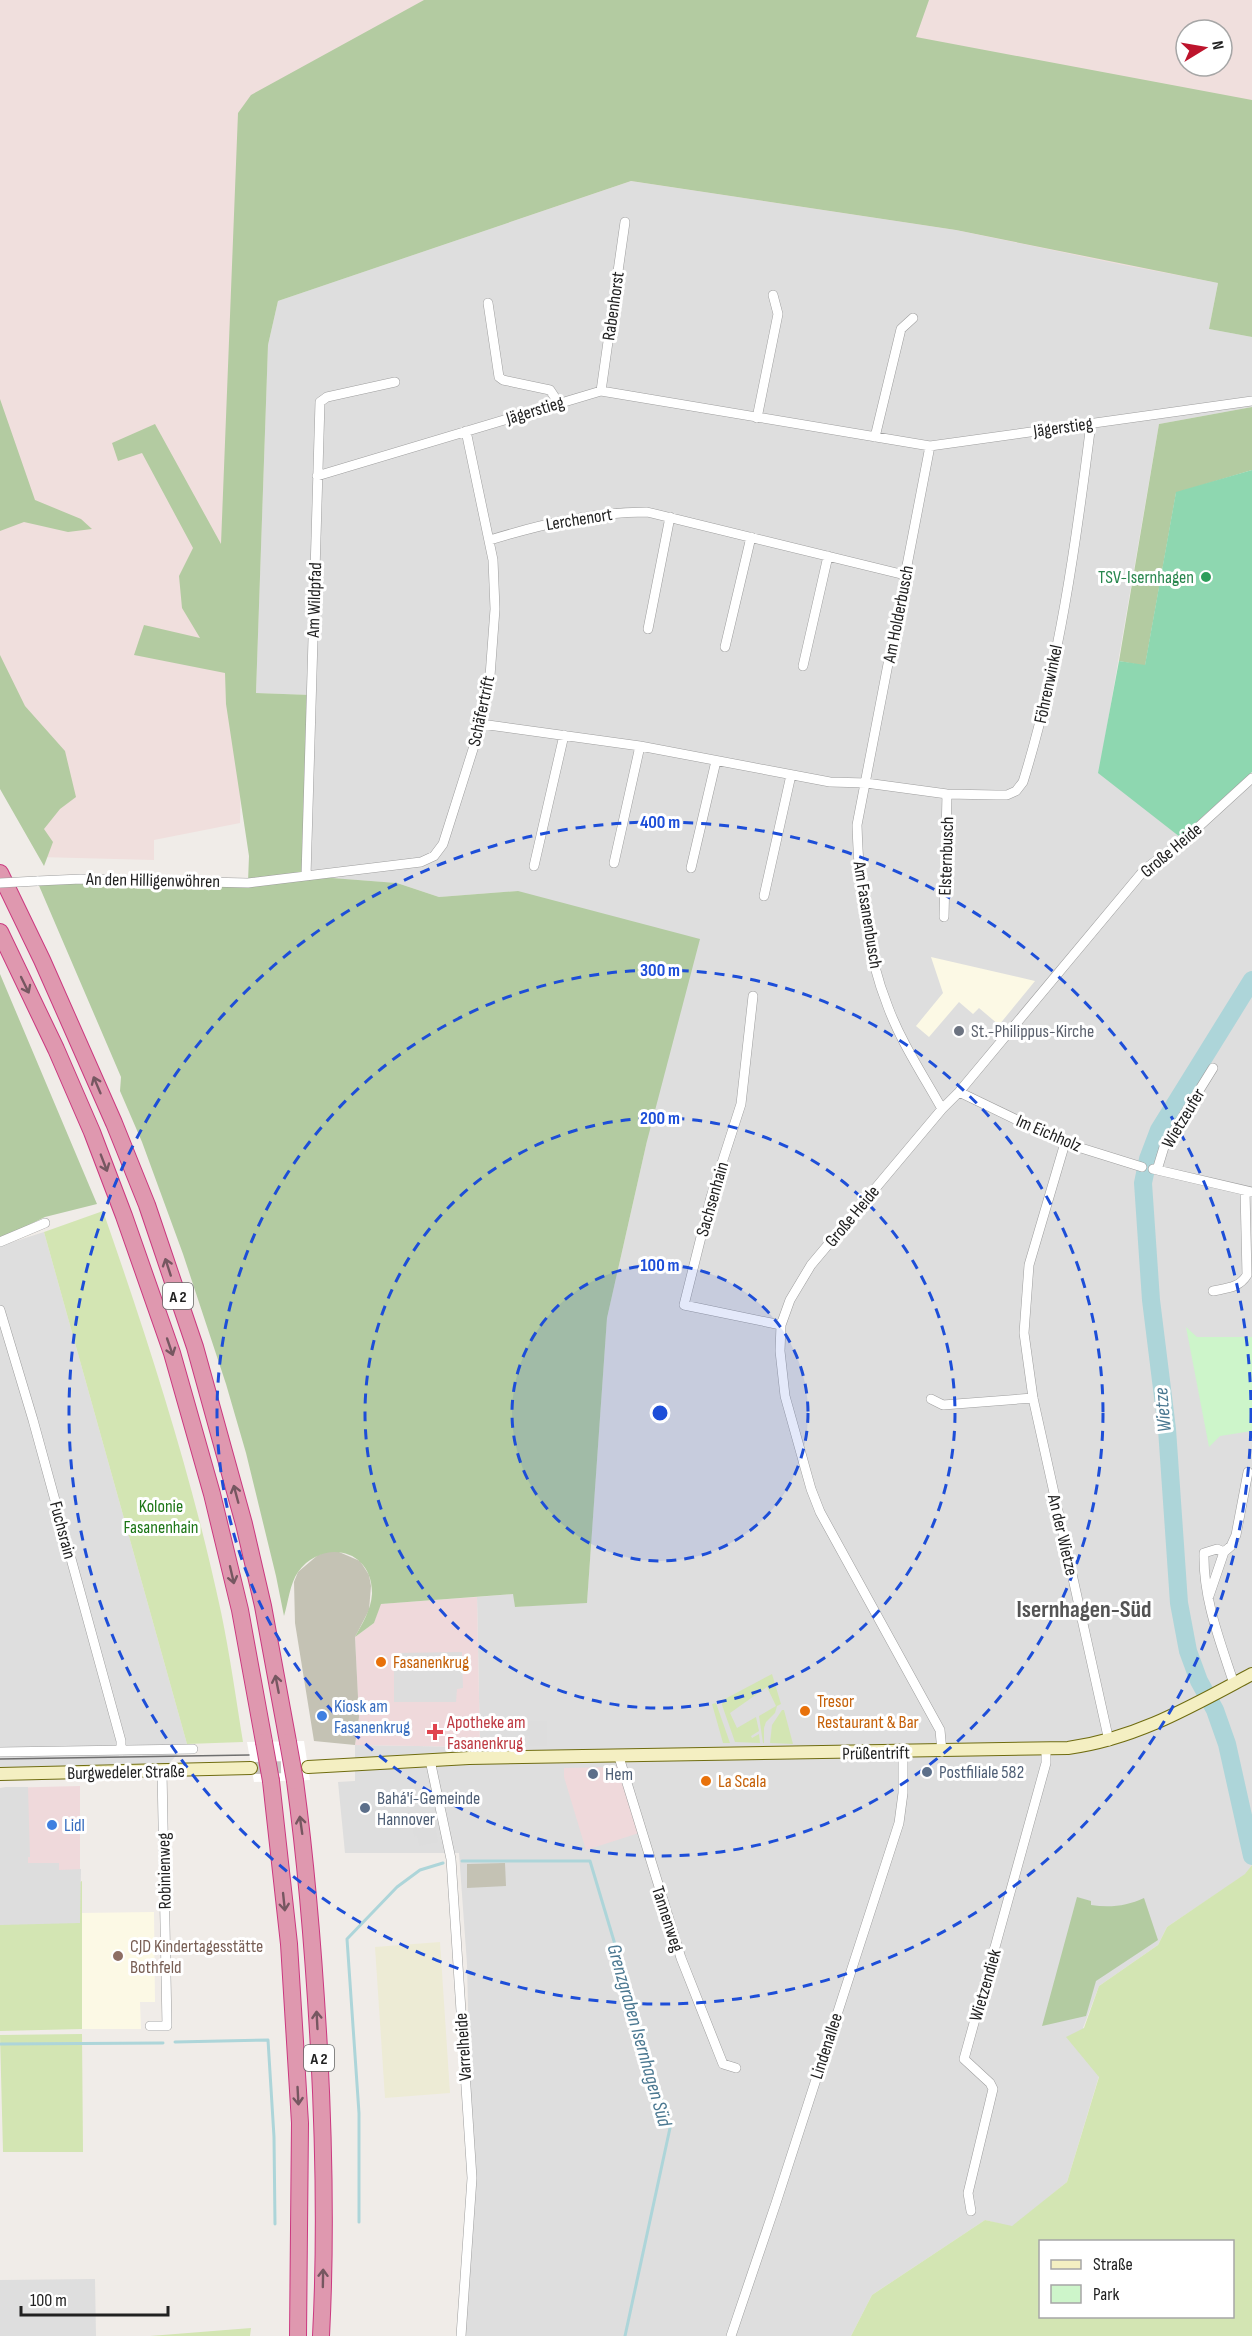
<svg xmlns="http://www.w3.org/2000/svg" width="1252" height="2336" font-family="'Sofia Sans Condensed',sans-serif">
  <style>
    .residential { fill: #dedede }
    .commercial { fill: #efd9db }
    .education { fill: #fcf9e5 }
    .military { fill: #f0dfdd; fill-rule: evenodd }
    .construction { fill: #c4c2b4 }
    .farmland { fill: #edebd5 }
    .grass { fill: #d3e5b3; fill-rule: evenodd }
    .forest { fill: #b3cba1 }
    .park { fill: #cdf5ca }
    .pitch { fill: #8ed7b0 }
    .parking { fill: #ddd }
    .pier { fill: #fff }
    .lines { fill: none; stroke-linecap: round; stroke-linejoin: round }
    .stream { stroke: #add5d9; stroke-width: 3 }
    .river { stroke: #add5d9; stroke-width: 18 }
    .secondary-tunnel { stroke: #c7c3c0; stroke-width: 12; stroke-dasharray: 12 6; stroke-linecap: butt }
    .street-casing { stroke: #9e9e9e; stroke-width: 10 }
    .secondary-casing { stroke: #6f6c10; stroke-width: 14 }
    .highway-casing { stroke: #cb387f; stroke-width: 18 }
    .street { stroke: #fff; stroke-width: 9 }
    .secondary { stroke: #f4efc2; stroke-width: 12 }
    .highway { stroke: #df98af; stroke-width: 16 }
    .tram { stroke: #6f6f6f; stroke-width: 1.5 }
    .street-bridge-casing { stroke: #9e9e9e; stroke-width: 10; stroke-linecap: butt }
    .highway-bridge-casing { stroke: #cb387f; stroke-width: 18; stroke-linecap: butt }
    .street-bridge { stroke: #fff; stroke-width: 9 }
    .highway-bridge { stroke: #df98af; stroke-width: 16 }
    .oneway { stroke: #765761 }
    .ring { fill: none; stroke: #1d4ed8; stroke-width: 3; stroke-dasharray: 10 8 }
    .leisure-dot { fill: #2e9e5b; stroke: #fff; stroke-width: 2 }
    .worship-dot { fill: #6b7280; stroke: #fff; stroke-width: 2 }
    .food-dot { fill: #e8710a; stroke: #fff; stroke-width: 2 }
    .shop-dot { fill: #3f7fe0; stroke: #fff; stroke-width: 2 }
    .health-dot { fill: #e0444e; stroke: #fff; stroke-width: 2 }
    .service-dot { fill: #5c6f8a; stroke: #fff; stroke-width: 2 }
    .education-dot { fill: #8d6e63; stroke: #fff; stroke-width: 2 }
    .labels { text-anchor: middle; stroke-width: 6; stroke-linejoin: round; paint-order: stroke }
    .shield { fill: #fff; stroke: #646464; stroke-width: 1.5 }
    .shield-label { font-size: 16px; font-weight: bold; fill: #212121 }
    .street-label { font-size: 18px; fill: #212121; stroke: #fff }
    .leisure-label { font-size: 18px; fill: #27864d; stroke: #fff; text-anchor: end }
    .worship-label { font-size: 18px; fill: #5b616d; stroke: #fff; text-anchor: start }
    .park-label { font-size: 18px; fill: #1d7617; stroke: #fff }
    .food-label { font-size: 18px; fill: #c56008; stroke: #fff; text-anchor: start }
    .shop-label { font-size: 18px; fill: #366cbe; stroke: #fff; text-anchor: start }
    .health-label { font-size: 18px; fill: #be3a42; stroke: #fff; text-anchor: start }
    .service-label { font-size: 18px; fill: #4e5e75; stroke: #fff; text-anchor: start }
    .education-label { font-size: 18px; fill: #785e54; stroke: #fff; text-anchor: start }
    .water-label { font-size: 20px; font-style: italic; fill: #4b7891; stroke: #fff }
    .district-label { font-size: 24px; font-weight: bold; fill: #545454; stroke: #fff }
    .centre { fill: #1d4ed8; stroke: #fff; stroke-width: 3 }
    .ring-label { font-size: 18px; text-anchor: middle; font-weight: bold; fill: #1d4ed8; stroke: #fff; stroke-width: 6; stroke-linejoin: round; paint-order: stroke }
  </style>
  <rect width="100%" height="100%" fill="#f0ece8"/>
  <path class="residential" d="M631,181L956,230L1218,283L1209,329L1252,337V407L1159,424L1099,773L1180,836L1252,776V1865L1246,1874L1167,1927L1158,1945L1099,1986L1083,2028L1099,2076L1067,2182L1012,2227L985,2220L872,2295L851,2336H461L472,2178L467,1964L459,1853H345L338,1782L355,1781V1745L480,1747L477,1597L514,1594L515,1607L587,1602L607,1318L647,1141L518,891L439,897L397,883L306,876L311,695L256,693L268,345L278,301Z
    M44,1232L187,1744L162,1771L0,1774V1246Z
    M95,2279L96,2336H0V2280Z"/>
  <path class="commercial" d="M477,1597L480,1747L355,1745L359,1717L355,1637L374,1623L380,1604Z
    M618,1767L639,1833L586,1850L564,1777V1768Z
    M80,1786V1923L0,1925V1788Z"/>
  <path class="education" d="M931,957L1035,981L999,1025L979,1008L973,1014L959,1002L929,1037L916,1026L943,993Z
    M154,1912L155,2002H140L141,2029H82L80,1913Z"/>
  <path class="military" d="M0,0H1252V289L1123,265L956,230L631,181L278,300L248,371L240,823L154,840V860L39,857L0,787ZM1186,30H1222V66H1186Z"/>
  <path class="construction" d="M329,1551L339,1552L360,1561L369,1575L371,1586L369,1610L355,1637L359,1717L355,1745L314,1741L295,1623L294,1582L298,1572L318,1555Z
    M505,1863L506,1886L467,1888V1864Z"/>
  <path class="farmland" d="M440,1942L450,2093L385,2098L375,1947Z"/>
  <path class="grass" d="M103,1211C149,1343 192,1476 221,1612C230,1655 236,1699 243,1742L187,1744L44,1232Z
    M772,1674L781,1704L777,1706L775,1713L766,1722L764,1728V1743H763L759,1716L776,1706L767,1687L730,1713L737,1728L756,1717L759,1731L751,1736L752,1738L759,1734L760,1743L735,1742L722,1705L723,1700Z
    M716,1703L730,1743H723L712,1704Z
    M782,1710H784L793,1744L770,1743L772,1725Z
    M1252,1865V2336H851L872,2295L985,2220L1012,2226L1067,2182L1099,2077L1066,2037L1084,2028L1099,1986L1158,1945L1167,1927L1245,1874ZM1040,2242H1232V2316H1040Z
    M82,1881V2029L0,2031V1923Z
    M82,2034L83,2152H3L0,2035Z
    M251,2328L250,2336H150Z"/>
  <path class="forest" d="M424,0H929L916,37L1252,100V337L1209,329L1218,283L956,230L631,181L278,301L268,345L256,693L311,695L306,876L397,883L439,897L518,891L700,939L647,1141L607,1318L587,1603L515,1607L513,1594L381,1604L374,1623L355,1637C362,1624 371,1610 372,1594C373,1549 323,1538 298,1572C290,1583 288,1603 284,1616L276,1576L246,1453L226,1384L183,1254L142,1142L120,1091L121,1077L37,881L248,882L249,856L226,704L225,673L134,655L144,625L200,638L182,608L179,576L193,548L142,453L118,461L112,443L155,424L221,544L238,113L251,95Z
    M0,399L35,500L81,519L92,529L68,532L24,522L0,531Z
    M1252,407V470L1176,493L1145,666L1119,661L1159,424Z
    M0,655L25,706L65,751L76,797L60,809L44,829L53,842L44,866L0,789Z
    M0,974L97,1204L45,1217L0,1239Z
    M1077,1897L1091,1901V1905C1110,1908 1127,1906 1144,1898L1158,1940L1096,1981L1086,2016L1042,2026Z"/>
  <path class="park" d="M1186,1327L1197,1337H1252V1431L1220,1436L1209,1447Z"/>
  <path class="pitch" d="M1252,470V772L1180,837L1098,773L1119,661L1145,665L1176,492Z"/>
  <path class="parking" d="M462,1652L463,1688L457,1689L456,1702H394V1653Z
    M522,1721H547V1746H530L529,1736H522Z
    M6,1787H28L30,1857H28V1863H59V1870L81,1869L80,1923L0,1925V1788Z
    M434,1821L438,1842L419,1846L417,1836L414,1837L412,1826Z"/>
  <path class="pier" d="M304,1741L310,1780L254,1782L247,1742Z"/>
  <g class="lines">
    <path class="stream" d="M462,1861H590L670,2128L625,2336
      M175,2042L268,2040L274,2137L275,2224
      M1,2044L163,2043
      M359,2222V2113L347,1939L397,1887L420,1870L443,1863"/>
    <path class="river" d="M1252,980L1159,1130L1148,1159L1143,1183L1151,1300L1167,1429L1179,1603L1188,1651L1199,1681L1215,1710L1227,1744L1252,1856"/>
    <path class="secondary-tunnel" d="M251,1768L298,1767"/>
    <g class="street-casing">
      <path id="street" d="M488,303L499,377L503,380L550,390L558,402
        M601,391L625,222
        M757,418L778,314L773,295
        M875,437L901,329L913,318
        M930,446L857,825C859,886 865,949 888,1007C901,1042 923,1075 942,1109
        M317,476L601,391L930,446L1252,401
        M490,540C542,524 593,512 647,512L905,575
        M648,629L670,517
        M725,647L751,537
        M803,666L828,556
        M481,724L640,746L830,782L866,783L947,794L996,795H1007L1016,791L1023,782C1059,666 1076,544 1091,423
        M614,863L640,746
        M534,866L564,735
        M691,868L716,761
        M306,876L320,402L327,397L395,382
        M37,881L81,879L248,883L421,862L434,856L443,844L481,724L490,676L495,609L493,560L466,431
        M764,896L791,775
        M944,917L947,794
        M753,996L741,1104L711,1197L684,1305L781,1325
        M959,1092L1065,1143L1142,1167
        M1065,1143L1029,1265L1024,1333L1033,1398L1109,1741
        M1153,1169L1252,1192
        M1157,1170L1164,1147L1213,1068
        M0,1242L45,1223
        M1213,1291C1227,1288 1239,1288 1247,1275L1245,1191
        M0,1310L33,1420L121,1741V1751
        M931,1399L943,1405L1033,1398
        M1224,1552L1217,1549L1204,1553C1203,1599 1220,1641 1234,1684
        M1209,1596L1224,1552L1231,1546L1236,1535L1248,1472
        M0,1752L193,1749
        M942,1752L940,1730L820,1512L811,1489L785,1396L780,1351L781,1325L790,1300L811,1265L942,1109L959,1092L1145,869L1182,842L1252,778
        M619,1757L681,1958L723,2064L736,2068
        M430,1760L451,1859L472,2178L461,2336
        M150,2026H167L162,1771
        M971,2211L968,2193L993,2089L990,2083L964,2059L1046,1763V1750
        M731,2336L776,2203L899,1823L903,1793V1752"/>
    </g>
    <g class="secondary-casing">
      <path id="secondary" d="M308,1767L469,1758L1068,1748C1136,1739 1192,1706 1252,1674
        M0,1774L251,1768"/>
    </g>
    <g class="highway-casing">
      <path id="highway" d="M0,873L42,960L114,1123L147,1205L195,1347L244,1524L263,1606L288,1742
        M0,932L56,1049L92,1132L124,1216L172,1353L212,1494L240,1610L264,1742
        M271,1781L289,1944L300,2123L298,2336
        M295,1781C307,1870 314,1959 319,2049C324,2144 326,2240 321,2336"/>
    </g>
    <use href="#street" class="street"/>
    <use href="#secondary" class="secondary"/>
    <use href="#highway" class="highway"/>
    <path class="tram" d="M0,1759L249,1755"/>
    <g class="street-bridge-casing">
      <path id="street-bridge" d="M0,883L37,881"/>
    </g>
    <g class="highway-bridge-casing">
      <path id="highway-bridge" d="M264,1742L271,1781
        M288,1742L295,1781"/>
    </g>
    <use href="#street-bridge" class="street-bridge"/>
    <use href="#highway-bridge" class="highway-bridge"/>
  </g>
  <defs><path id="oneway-shaft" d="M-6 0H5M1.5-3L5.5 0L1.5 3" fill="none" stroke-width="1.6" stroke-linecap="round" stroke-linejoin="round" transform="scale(1.5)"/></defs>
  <g class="oneway">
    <use href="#oneway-shaft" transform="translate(25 985) rotate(64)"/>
    <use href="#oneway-shaft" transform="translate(97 1085) rotate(-113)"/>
    <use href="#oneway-shaft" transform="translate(104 1163) rotate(69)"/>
    <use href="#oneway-shaft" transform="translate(168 1267) rotate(-108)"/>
    <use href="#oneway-shaft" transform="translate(170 1347) rotate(71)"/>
    <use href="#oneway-shaft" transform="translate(236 1494) rotate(-105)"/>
    <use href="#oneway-shaft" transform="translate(232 1575) rotate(77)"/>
    <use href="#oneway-shaft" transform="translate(277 1684) rotate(-101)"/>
    <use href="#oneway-shaft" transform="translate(301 1825) rotate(-98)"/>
    <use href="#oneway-shaft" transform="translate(284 1902) rotate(84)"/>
    <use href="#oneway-shaft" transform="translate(317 2020) rotate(-93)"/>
    <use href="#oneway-shaft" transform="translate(298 2096) rotate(87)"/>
    <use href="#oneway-shaft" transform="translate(323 2278) rotate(-89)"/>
  </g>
  <circle cx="660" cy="1413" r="148" fill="#1d4ed8" fill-opacity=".12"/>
  <g class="ring">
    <circle cx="660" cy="1413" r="148"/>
    <circle cx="660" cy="1413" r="295"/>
    <circle cx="660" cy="1413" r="443"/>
    <circle cx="660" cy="1413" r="591"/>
  </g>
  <circle class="leisure-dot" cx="1206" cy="577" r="6"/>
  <circle class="worship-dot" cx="959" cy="1031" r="6"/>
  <g class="food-dot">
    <circle cx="381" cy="1662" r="6"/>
    <circle cx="805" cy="1711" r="6"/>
    <circle cx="706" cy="1781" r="6"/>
  </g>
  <g class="shop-dot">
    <circle cx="322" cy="1716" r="6"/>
    <circle cx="52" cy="1825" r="6"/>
  </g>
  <path class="health-dot" d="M432 1723h6v6h6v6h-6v6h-6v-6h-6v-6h6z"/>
  <g class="service-dot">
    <circle cx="927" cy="1772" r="6"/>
    <circle cx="593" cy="1774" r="6"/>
    <circle cx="365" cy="1808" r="6"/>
  </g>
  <circle class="education-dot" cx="118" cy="1956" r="6"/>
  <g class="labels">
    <g class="shield">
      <rect x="163" y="1283" width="30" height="26" rx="4.5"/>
      <rect x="304" y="2045" width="30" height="26" rx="4.5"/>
    </g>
    <g class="shield-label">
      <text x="178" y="1302">A 2</text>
      <text x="319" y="2064">A 2</text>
    </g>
    <g class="street-label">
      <text transform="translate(613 306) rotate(-82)" y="6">Rabenhorst</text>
      <text transform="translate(535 410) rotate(-17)" y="6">Jägerstieg</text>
      <text transform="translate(1063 427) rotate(-8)" y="6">Jägerstieg</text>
      <text transform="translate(579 519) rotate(-9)" y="6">Lerchenort</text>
      <text transform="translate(314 600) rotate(-88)" y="6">Am Wildpfad</text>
      <text transform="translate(898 614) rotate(-79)" y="6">Am Holderbusch</text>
      <text transform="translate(1048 684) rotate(-78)" y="6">Föhrenwinkel</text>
      <text transform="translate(481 711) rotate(-78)" y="6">Schäfertrift</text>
      <text transform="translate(1171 850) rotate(-40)" y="6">Große Heide</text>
      <text transform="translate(946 856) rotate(-88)" y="6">Elsternbusch</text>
      <text transform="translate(153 880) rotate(1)" y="6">An den Hilligenwöhren</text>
      <text transform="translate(868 915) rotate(81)" y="6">Am Fasanenbusch</text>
      <text transform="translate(1183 1118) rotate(-59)" y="6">Wietzeufer</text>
      <text transform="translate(1049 1133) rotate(23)" y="6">Im Eichholz</text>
      <text transform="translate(712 1199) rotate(-74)" y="6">Sachsenhain</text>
      <text transform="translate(852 1216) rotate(-50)" y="6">Große Heide</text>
      <text transform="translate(63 1530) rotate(75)" y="6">Fuchsrain</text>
      <text transform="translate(1063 1535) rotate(77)" y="6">An der Wietze</text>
      <text transform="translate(876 1753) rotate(-1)" y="6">Prüßentrift</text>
      <text transform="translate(126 1772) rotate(-1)" y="6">Burgwedeler Straße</text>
      <text transform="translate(164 1871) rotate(-91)" y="6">Robinienweg</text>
      <text transform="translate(668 1919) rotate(72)" y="6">Tannenweg</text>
      <text transform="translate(985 1985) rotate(-74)" y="6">Wietzendiek</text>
      <text transform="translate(826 2046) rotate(-72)" y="6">Lindenallee</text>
      <text transform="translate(463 2047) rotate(-94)" y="6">Varrelheide</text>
    </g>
    <g class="leisure-label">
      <text x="1194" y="583">TSV-Isernhagen</text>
    </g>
    <g class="worship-label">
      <text x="971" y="1037">St.-Philippus-Kirche</text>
    </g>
    <g class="park-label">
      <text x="161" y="1512">Kolonie<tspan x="161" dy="21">Fasanenhain</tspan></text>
    </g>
    <g class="food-label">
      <text x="393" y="1668">Fasanenkrug</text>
      <text x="817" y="1707">Tresor<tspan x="817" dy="21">Restaurant &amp; Bar</tspan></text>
      <text x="718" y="1787">La Scala</text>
    </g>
    <g class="shop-label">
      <text x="334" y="1712">Kiosk am<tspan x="334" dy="21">Fasanenkrug</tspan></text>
      <text x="64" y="1831">Lidl</text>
    </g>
    <g class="health-label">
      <text x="447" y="1728">Apotheke am<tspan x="447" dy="21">Fasanenkrug</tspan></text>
    </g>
    <g class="service-label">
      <text x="939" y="1778">Postfiliale 582</text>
      <text x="605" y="1780">Hem</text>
      <text x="377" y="1804">Bahá'í-Gemeinde<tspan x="377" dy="21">Hannover</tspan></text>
    </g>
    <g class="education-label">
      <text x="130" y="1952">CJD Kindertagesstätte<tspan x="130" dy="21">Bothfeld</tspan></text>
    </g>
    <g class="water-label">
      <text transform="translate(1162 1410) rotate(-95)" y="7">Wietze</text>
      <text transform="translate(640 2035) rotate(74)" y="7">Grenzgraben Isernhagen Süd</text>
    </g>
    <g class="district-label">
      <text x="1084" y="1617">Isernhagen-Süd</text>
    </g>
  </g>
  <circle cx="660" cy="1413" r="9" class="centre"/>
  <g class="ring-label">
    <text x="660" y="828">400 m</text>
    <text x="660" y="976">300 m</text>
    <text x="660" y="1124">200 m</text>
    <text x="660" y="1271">100 m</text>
  </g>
  <rect x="1039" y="2240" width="195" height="78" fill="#ffffff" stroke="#a6a6a6" stroke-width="1.5"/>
  <rect x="1051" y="2260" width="30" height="9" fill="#f4efc2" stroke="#a6a6a6" stroke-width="1.5"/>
  <text x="1093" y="2270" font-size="18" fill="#212121">Straße</text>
  <rect x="1051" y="2285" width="30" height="18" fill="#cdf5ca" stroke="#a6a6a6" stroke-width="1.5"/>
  <text x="1093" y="2300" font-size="18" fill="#212121">Park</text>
  <g transform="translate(1204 48) rotate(79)"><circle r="28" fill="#ffffff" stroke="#a6a6a6" stroke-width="1.5"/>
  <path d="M0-4.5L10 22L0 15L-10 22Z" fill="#bd142c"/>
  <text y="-9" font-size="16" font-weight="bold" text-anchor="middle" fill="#212121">N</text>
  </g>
  <path d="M21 2306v9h147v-9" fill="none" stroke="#212121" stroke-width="3"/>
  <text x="30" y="2306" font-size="18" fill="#212121" stroke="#ffffff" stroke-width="4.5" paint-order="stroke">100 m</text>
</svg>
